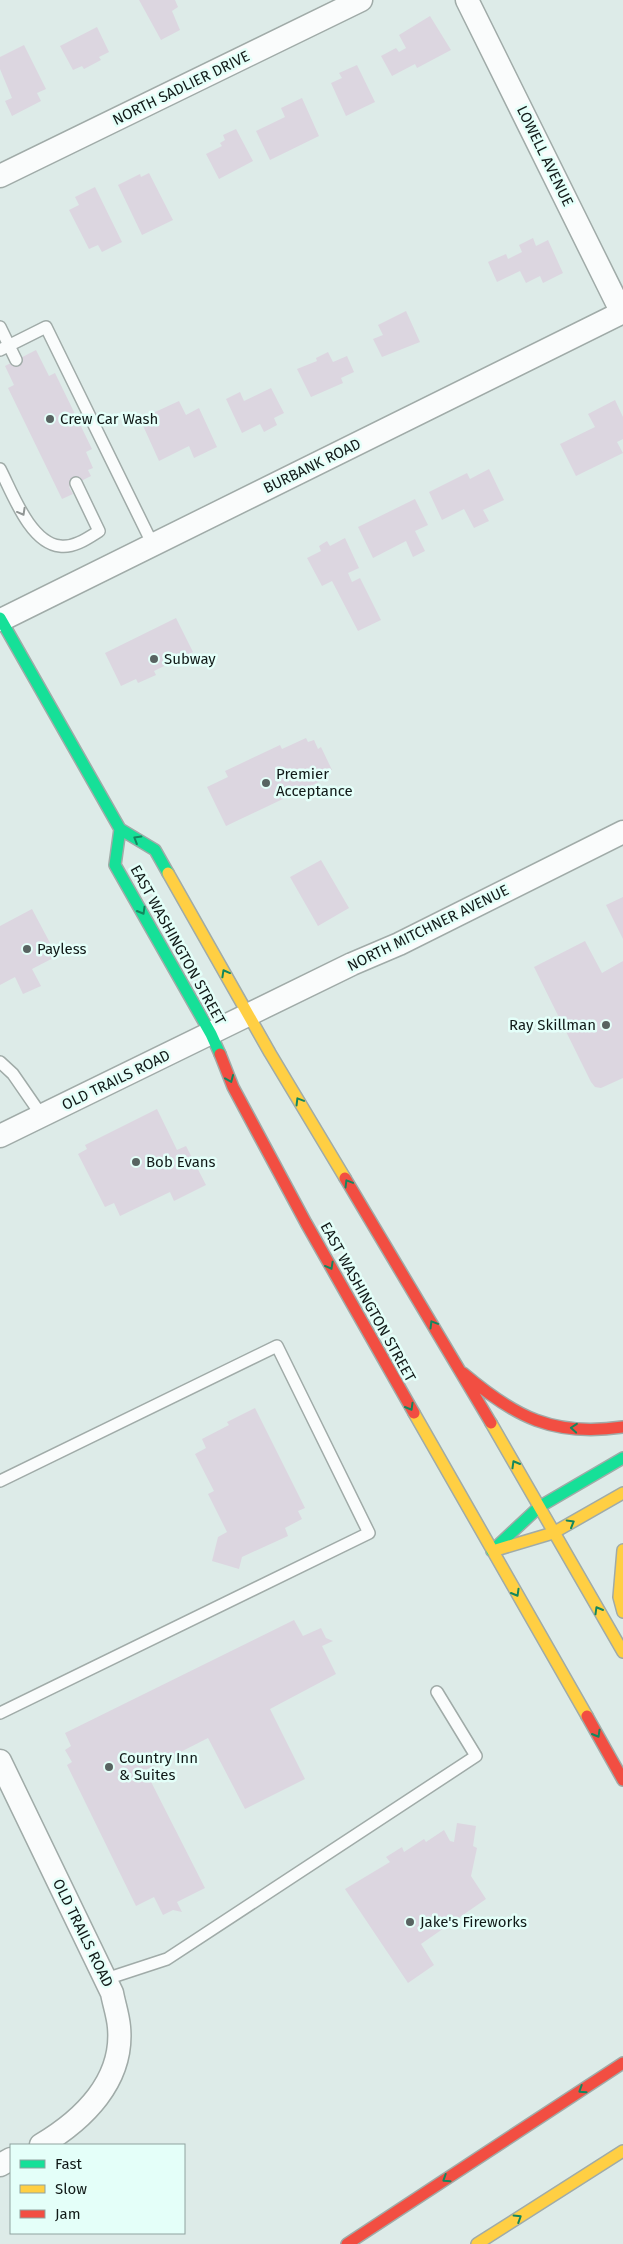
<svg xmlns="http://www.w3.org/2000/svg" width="623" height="2244" font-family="'Fira Sans',sans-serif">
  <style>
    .building { fill: #dcd6e0 }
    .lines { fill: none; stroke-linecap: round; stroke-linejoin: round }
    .lane-casing { stroke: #a0aba8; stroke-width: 14 }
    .street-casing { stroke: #a0aba8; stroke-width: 25 }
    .fast-casing { stroke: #a0aba8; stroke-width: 14 }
    .slow-casing { stroke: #a0aba8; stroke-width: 14 }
    .jam-casing { stroke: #a0aba8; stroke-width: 14 }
    .lane { stroke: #fafcfc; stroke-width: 11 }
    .street { stroke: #fafcfc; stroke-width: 22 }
    .fast { stroke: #16e098; stroke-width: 11 }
    .slow { stroke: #ffcf43; stroke-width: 11 }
    .jam { stroke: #f24e42; stroke-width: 11 }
    .oneway { stroke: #919695 }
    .oneway2 { stroke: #14875e }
    .poi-dot { fill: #586361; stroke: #e4fff9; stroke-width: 2 }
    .labels { text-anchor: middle; stroke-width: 5; stroke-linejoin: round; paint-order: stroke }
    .street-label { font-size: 15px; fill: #111a18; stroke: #e4fff9 }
    .poi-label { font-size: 15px; fill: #111a18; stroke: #e4fff9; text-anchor: start }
  </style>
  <rect width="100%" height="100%" fill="#ddebe8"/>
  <path class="building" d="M139,0H175L178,7L172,11L180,30L161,40Z
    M430,16L451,50L417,68L415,64L392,76L381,56L396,48L399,52L406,48L399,35Z
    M97,27L109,52L99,57L101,60L84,69L82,66L73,70L60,46Z
    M24,45L46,89L37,93L41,101L12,116L5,101L12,98L0,69V57Z
    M357,65L375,102L346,116L331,83L342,78L339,73Z
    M302,98L319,136L270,160L256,131L285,117L281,108Z
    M236,129L253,161L219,179L206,154L222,146L220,143L225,140L223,135Z
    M149,173L173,220L142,235L118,185L140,174L141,177Z
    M95,187L122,242L102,252L98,245L89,249L69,210L79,205L75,197Z
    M533,238L536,246L548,240L563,273L543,283L540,276L526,283L520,271L497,282L488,262L506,254L508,259L522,252L519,245Z
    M406,311L420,342L382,357L373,339L383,335L378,325Z
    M36,350L49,376L55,373L92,449L86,452L93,468L88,470L91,476L69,487L73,494L62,499L8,388L14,385L5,366Z
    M328,352L333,362L347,356L354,372L341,378L343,383L311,397L297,369L317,361L316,358Z
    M271,388L284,413L274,418L277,425L264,432L260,424L242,433L226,399L240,392L244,401Z
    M615,400L623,417V439L617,442L623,453L576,476L560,444L595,427L588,414Z
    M179,401L186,415L199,408L217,447L194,458L189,446L159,461L140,419Z
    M489,469L504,500L483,510L489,521L474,528L464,509L442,520L429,492L467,473L470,479Z
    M415,499L428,525L415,531L425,551L413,557L406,541L373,558L358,527Z
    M345,538L359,568L348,573L352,582L360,578L381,620L358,631L332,581L322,586L307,558L321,551L319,546L327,541L330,546Z
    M176,618L193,652L154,671L156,675L138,683L136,679L121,686L105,653Z
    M306,738L308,742L314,740L318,749L321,747L332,770L323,775L325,779L226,826L207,787L228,777L225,771L280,745L282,749Z
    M321,860L349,908L318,926L290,877Z
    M623,897V939L606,905Z
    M32,909L57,956L32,969L41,986L23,994L15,977L0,985V926Z
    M585,941L602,973L623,961V1078L601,1088L595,1087L591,1082L534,967Z
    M157,1109L177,1150L186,1146L206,1185L174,1201L170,1192L120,1216L114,1203L105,1207L78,1154L87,1149L85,1145Z
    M255,1408L305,1508L298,1511L302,1519L285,1528L288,1536L242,1557L239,1569L212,1561L218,1537L227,1532L208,1494L214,1491L195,1454L206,1448L202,1439L229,1425L227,1422Z
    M294,1620L303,1636L321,1628L326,1638L333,1641L322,1646L336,1674L270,1709L305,1779L245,1809L208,1738L145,1770L205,1888L177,1902L182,1912L173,1910L163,1915L154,1897L136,1906L67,1765L72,1762L65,1750L71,1746L65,1733Z
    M457,1823L476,1826L473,1846L477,1848L471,1876L486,1899L421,1944L434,1965L408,1983L345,1889L390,1862L386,1857L402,1847L404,1852L424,1839L426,1842L444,1830L450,1841L454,1842Z"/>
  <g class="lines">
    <g class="lane-casing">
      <path id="lane" d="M0,327L16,360
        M0,350L46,327L153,545
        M0,469C12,492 30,543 60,546C74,548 88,538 99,531L76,483
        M0,1062L13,1074L42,1116
        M0,1481L277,1346L369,1533L0,1713
        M106,1979L167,1959L476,1756L437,1692"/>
    </g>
    <g class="street-casing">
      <path id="street" d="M467,0L622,313
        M0,176L361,0
        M1,620L623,312
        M0,1136L352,964L399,944L623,832
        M0,1761L112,1993C114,2004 118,2015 119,2027C124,2081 83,2120 41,2145
        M0,2165L11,2159"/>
    </g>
    <g class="fast-casing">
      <path id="fast" d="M0,618L120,829L155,850L168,873
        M120,829L115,865L211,1034L220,1054
        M492,1551L539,1507L623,1458"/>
    </g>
    <g class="slow-casing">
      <path id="slow" d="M168,873L270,1053L345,1178
        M414,1413L587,1716
        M491,1423L623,1652
        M496,1550L553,1533L623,1493
        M623,1550L619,1597L623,1612
        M477,2244L623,2151"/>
    </g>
    <g class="jam-casing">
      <path id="jam" d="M220,1054L233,1087L306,1223L414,1413
        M345,1178L491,1423
        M463,1373C515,1417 553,1437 623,1427
        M587,1716L623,1780
        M347,2244L623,2063"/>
    </g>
    <use href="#lane" class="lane"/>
    <use href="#street" class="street"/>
    <use href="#fast" class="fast"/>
    <use href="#slow" class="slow"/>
    <use href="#jam" class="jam"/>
  </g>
  <defs><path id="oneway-chevron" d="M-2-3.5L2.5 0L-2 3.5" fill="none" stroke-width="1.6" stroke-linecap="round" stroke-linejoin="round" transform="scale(1.25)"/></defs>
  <use class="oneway" href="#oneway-chevron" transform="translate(22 512) rotate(61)"/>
  <g class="oneway2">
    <use href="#oneway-chevron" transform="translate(137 839) rotate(-149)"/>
    <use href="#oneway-chevron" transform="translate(142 911) rotate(60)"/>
    <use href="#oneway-chevron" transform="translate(225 973) rotate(-119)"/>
    <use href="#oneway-chevron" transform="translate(230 1079) rotate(67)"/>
    <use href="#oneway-chevron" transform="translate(299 1101) rotate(-121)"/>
    <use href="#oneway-chevron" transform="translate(348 1183) rotate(-121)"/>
    <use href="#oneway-chevron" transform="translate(330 1266) rotate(61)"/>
    <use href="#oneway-chevron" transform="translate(433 1324) rotate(-121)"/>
    <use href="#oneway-chevron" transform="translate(410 1407) rotate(60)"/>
    <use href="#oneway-chevron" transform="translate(574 1428) rotate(-175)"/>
    <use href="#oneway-chevron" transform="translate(515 1464) rotate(-120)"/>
    <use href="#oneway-chevron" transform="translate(571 1523) rotate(-30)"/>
    <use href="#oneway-chevron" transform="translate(516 1593) rotate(60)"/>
    <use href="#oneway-chevron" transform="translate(598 1610) rotate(-120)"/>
    <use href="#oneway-chevron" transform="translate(597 1734) rotate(60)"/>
    <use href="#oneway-chevron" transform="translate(582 2090) rotate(147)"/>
    <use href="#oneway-chevron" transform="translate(446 2179) rotate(147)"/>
    <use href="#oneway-chevron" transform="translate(518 2218) rotate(-32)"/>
  </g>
  <g class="poi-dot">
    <circle cx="50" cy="419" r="5"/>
    <circle cx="154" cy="659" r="5"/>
    <circle cx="266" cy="783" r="5"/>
    <circle cx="27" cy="949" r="5"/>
    <circle cx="606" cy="1025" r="5"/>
    <circle cx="136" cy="1162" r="5"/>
    <circle cx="109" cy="1767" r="5"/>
    <circle cx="410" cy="1922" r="5"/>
  </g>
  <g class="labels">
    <g class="street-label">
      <text transform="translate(181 88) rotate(-26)" y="5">NORTH SADLIER DRIVE</text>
      <text transform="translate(545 156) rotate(64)" y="5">LOWELL AVENUE</text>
      <text transform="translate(312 466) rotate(-26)" y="5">BURBANK ROAD</text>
      <text transform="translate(428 928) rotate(-26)" y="5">NORTH MITCHNER AVENUE</text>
      <text transform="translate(178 945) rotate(61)" y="5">EAST WASHINGTON STREET</text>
      <text transform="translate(116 1080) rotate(-26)" y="5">OLD TRAILS ROAD</text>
      <text transform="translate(368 1302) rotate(61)" y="5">EAST WASHINGTON STREET</text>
      <text transform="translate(83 1933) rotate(64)" y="5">OLD TRAILS ROAD</text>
    </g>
    <g class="poi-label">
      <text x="60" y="424">Crew Car Wash</text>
      <text x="164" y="664">Subway</text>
      <text x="276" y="779">Premier<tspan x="276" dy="17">Acceptance</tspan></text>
      <text x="37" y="954">Payless</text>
      <text x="596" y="1030" text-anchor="end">Ray Skillman</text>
      <text x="146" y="1167">Bob Evans</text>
      <text x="119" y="1763">Country Inn<tspan x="119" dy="17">&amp; Suites</tspan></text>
      <text x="420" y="1927">Jake's Fireworks</text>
    </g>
  </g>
  <rect x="10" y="2144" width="175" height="90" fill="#e4fff9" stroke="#90a39f"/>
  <rect x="20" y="2160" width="25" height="8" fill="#16e098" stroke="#90a39f"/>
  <text x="55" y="2169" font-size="15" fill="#111a18">Fast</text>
  <rect x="20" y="2185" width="25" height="8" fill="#ffcf43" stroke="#90a39f"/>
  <text x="55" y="2194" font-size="15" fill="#111a18">Slow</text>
  <rect x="20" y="2210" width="25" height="8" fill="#f24e42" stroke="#90a39f"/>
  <text x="55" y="2219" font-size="15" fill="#111a18">Jam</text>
</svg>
